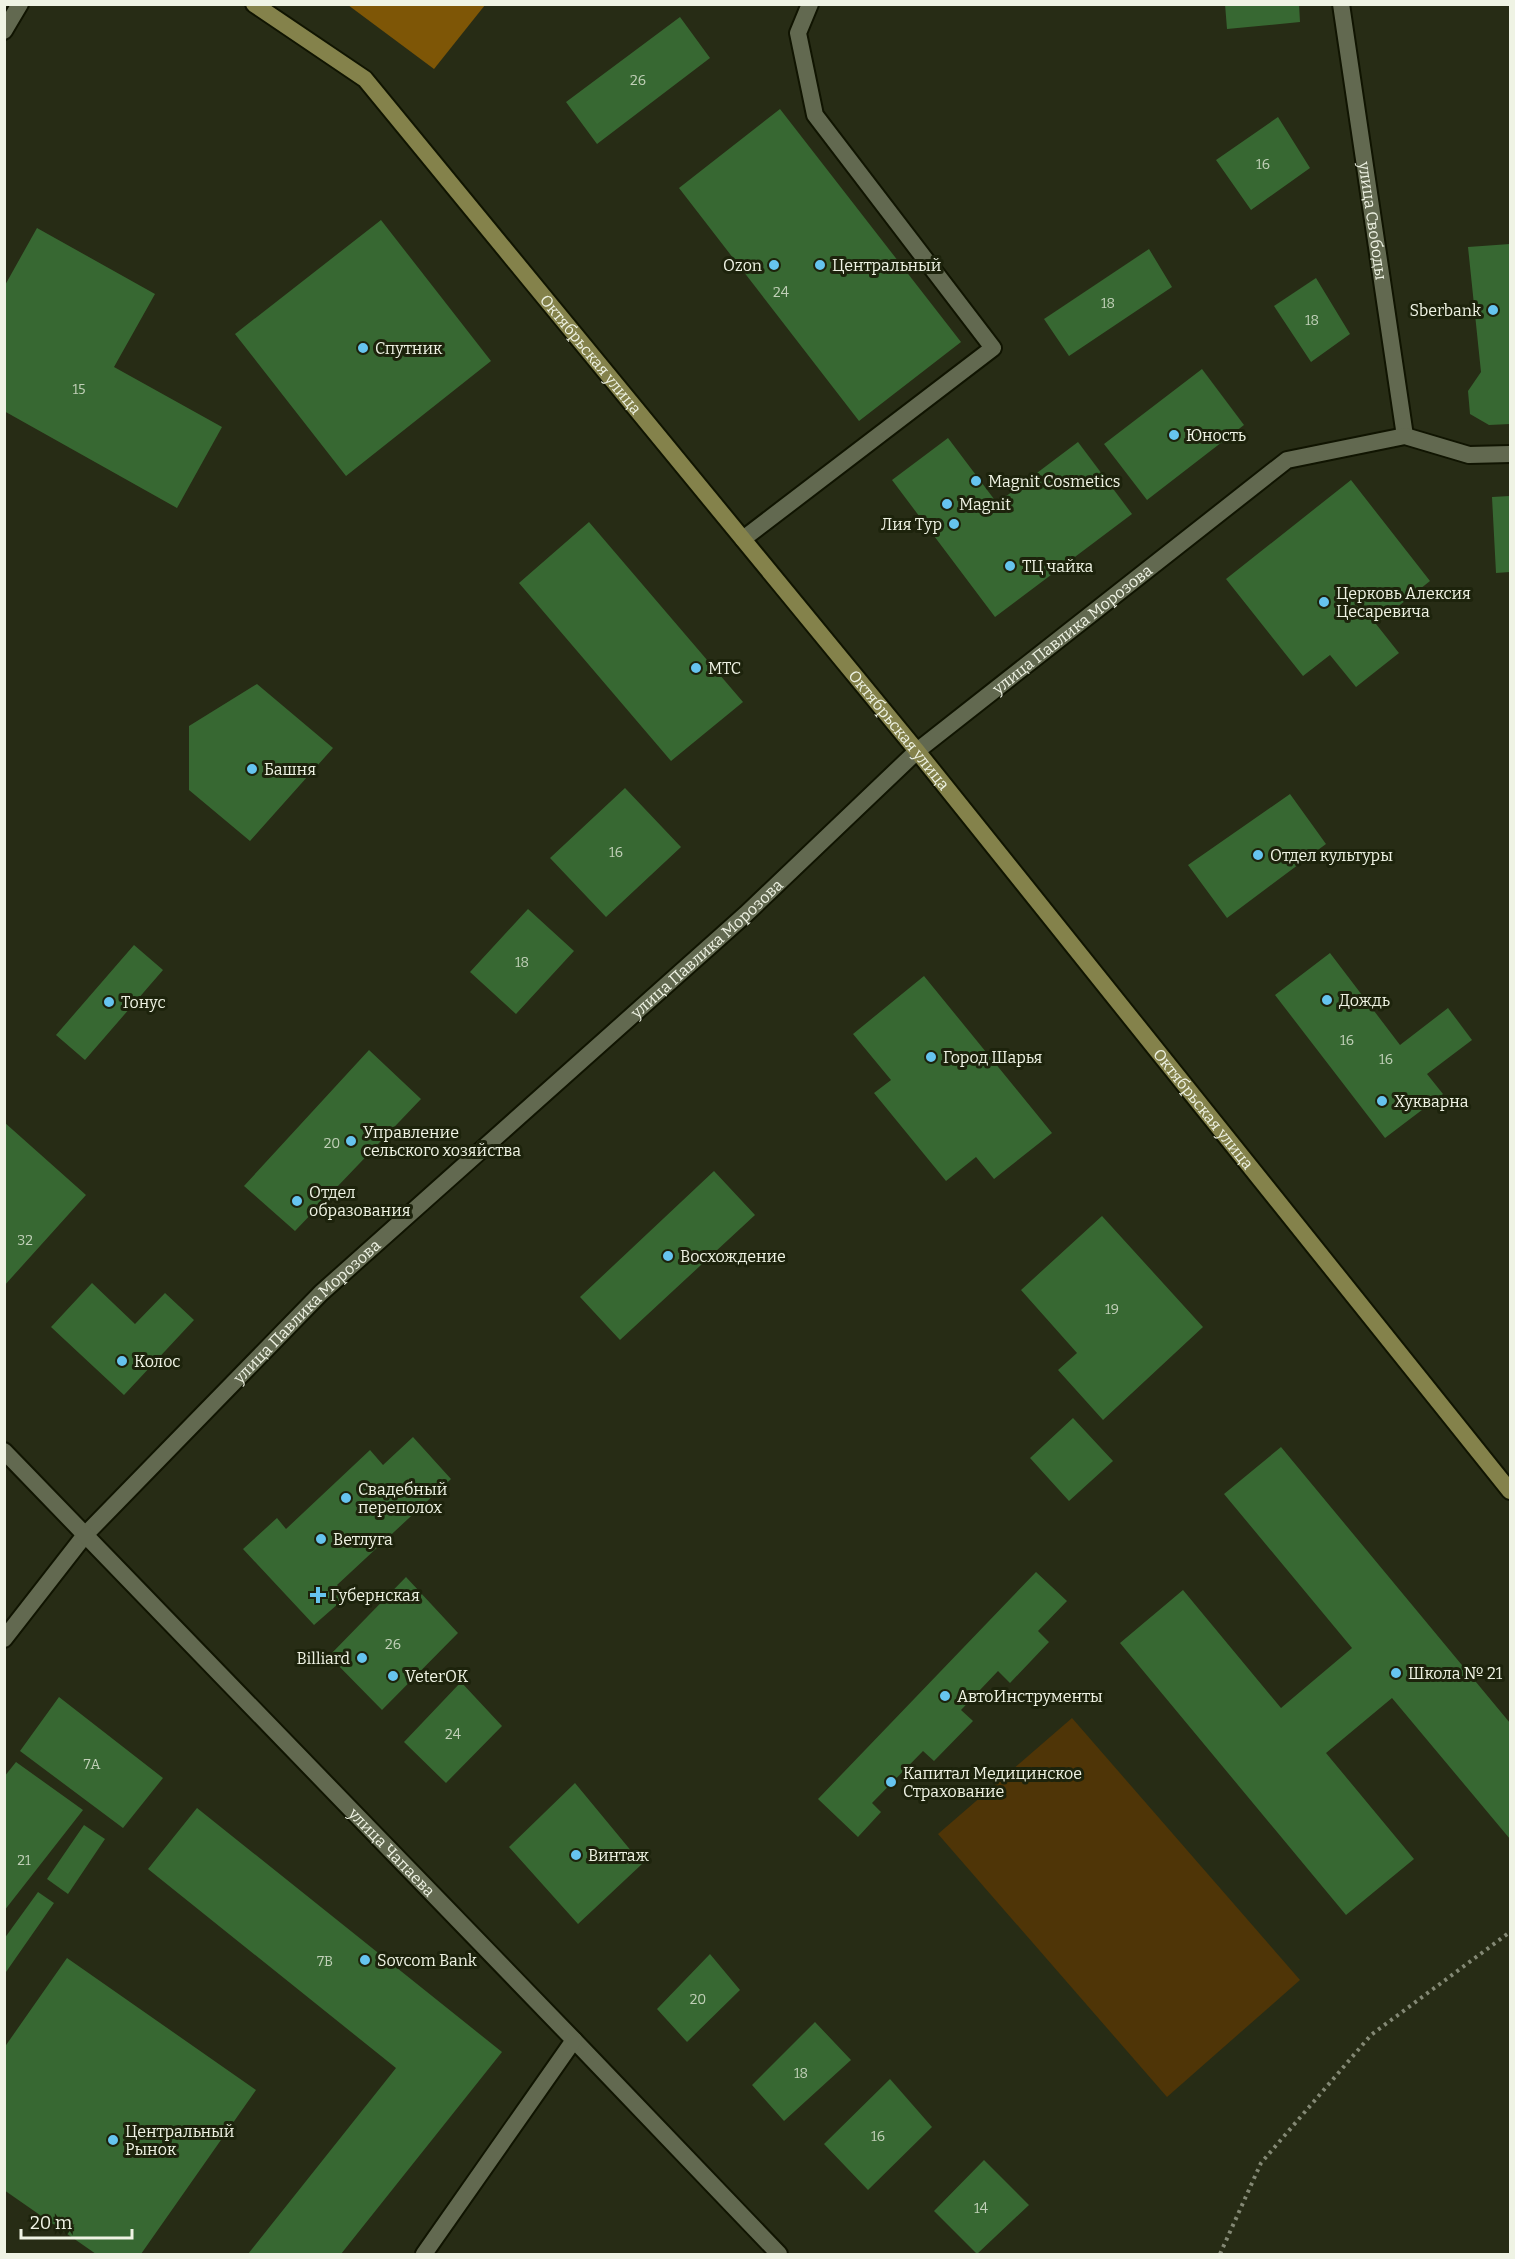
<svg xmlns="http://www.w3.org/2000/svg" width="1515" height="2259" font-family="Bitter,serif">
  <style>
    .green { fill: #4f3507 }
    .forest { fill: #7e5606 }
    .building { fill: #376832 }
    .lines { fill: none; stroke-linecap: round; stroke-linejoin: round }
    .service-casing { stroke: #101401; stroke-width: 20 }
    .minor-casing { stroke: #101401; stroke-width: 20 }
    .tertiary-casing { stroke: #101401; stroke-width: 20 }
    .secondary-casing { stroke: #101401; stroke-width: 20 }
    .path { stroke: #848975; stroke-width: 4; stroke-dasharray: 3 4.5; stroke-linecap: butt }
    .service { stroke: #626950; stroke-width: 16 }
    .minor { stroke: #626950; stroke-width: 16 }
    .tertiary { stroke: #626950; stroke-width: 16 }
    .secondary { stroke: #84824b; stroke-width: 16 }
    .poi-dot { fill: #66c4ef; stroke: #1d230c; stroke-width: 2 }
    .labels { text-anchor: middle; stroke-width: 6; stroke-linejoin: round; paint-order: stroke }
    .number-label { font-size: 14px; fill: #c1d0b8 }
    .street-label { font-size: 16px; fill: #eff3e4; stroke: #1d230c }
    .poi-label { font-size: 16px; fill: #eff3e4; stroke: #1d230c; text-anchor: start }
  </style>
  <rect width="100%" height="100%" fill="#272c15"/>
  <path class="green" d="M1072,1718L1300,1980L1167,2097L938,1834Z"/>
  <path class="forest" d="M348,5H485L434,69Z"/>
  <path class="building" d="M1225,4H1299L1300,22L1227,29Z
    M680,17L710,58L597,144L566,102Z
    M780,109L961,342L859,421L679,188Z
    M1278,117L1310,168L1251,210L1216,160Z
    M381,220L491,361L346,476L235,334Z
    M37,228L155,294L114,367L222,427L177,508L4,411V287Z
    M1510,244V424L1489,425L1470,414L1468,391L1481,372L1468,247Z
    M1149,249L1172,287L1069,356L1044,319Z
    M1316,278L1350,334L1311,362L1274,306Z
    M1202,369L1244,425L1147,500L1104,444Z
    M948,438L997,503L1078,442L1132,514L995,617L892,480Z
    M1351,480L1430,581L1376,624L1399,653L1356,687L1330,655L1303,676L1226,579Z
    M1510,496V572L1496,573L1492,497Z
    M589,522L743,702L671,761L519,583Z
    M257,684L333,748L250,841L189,790V726Z
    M625,788L681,847L606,917L550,858Z
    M1290,794L1326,844L1227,918L1188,865Z
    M528,909L574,951L516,1014L470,972Z
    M134,945L163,970L85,1060L56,1035Z
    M1330,953L1400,1045L1448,1008L1472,1040L1427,1074L1443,1094L1385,1138L1275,995Z
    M924,976L1052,1133L994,1179L976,1157L946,1181L874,1093L891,1080L853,1034Z
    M369,1050L421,1099L295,1231L244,1186Z
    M4,1122L86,1195L4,1286Z
    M714,1171L755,1215L620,1340L580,1297Z
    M1102,1216L1203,1327L1103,1420L1058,1370L1077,1353L1021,1290Z
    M92,1283L135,1324L165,1293L194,1320L124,1395L51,1327Z
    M1073,1418L1113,1461L1069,1501L1030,1458Z
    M413,1437L451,1479L337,1585L347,1596L314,1625L243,1549L277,1518L286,1529L370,1450L383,1465Z
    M1281,1447L1510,1723V1839L1392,1698L1326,1753L1414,1859L1346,1915L1120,1643L1183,1590L1281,1708L1352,1648L1224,1494Z
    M1036,1572L1067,1601L1038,1631L1049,1642L1010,1683L998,1671L961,1710L973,1721L934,1761L923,1751L872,1803L881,1812L858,1837L818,1799Z
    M406,1577L458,1633L382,1710L329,1656Z
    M461,1682L502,1726L446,1783L404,1742Z
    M59,1697L163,1778L123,1828L20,1751Z
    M16,1762L83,1810L4,1911V1777Z
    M575,1783L642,1864L578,1924L509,1847Z
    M197,1808L502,2052L341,2254H248L396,2068L148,1869Z
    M84,1825L105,1839L68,1894L47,1879Z
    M38,1892L54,1903L6,1972L4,1970V1939Z
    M710,1954L740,1990L687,2042L657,2009Z
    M67,1958L256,2090L141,2254H96L4,2190V2048Z
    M815,2022L851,2060L784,2121L752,2085Z
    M890,2079L932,2127L868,2190L824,2144Z
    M984,2160L1029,2205L977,2254L934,2211Z"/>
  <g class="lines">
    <g class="service-casing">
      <path id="service" d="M743,539L993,348L815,115L798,33L810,4"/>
    </g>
    <g class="minor-casing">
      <g id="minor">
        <path id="s1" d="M1341,4L1405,436"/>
        <path id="s2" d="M4,1639L85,1535L321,1293L746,914L917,751L1287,460L1405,436L1469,455L1510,454"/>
        <path d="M574,2040L779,2254"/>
      </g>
    </g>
    <g class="tertiary-casing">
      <g id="tertiary">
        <path d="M4,31L20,4"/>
        <path id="s3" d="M4,1451L574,2040L424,2254"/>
      </g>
    </g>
    <g class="secondary-casing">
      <g id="secondary">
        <path id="s4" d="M254,4L365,79L917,751L1510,1491"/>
      </g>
    </g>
    <path class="path" d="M1220,2254L1261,2163L1371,2035L1510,1932"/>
    <use href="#service" class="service"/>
    <use href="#minor" class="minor"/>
    <use href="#tertiary" class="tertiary"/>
    <use href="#secondary" class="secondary"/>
  </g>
  <g class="poi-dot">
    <circle cx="774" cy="265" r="6"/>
    <circle cx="820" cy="265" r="6"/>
    <circle cx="1493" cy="310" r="6"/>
    <circle cx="363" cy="348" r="6"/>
    <circle cx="1174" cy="435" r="6"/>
    <circle cx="976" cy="481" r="6"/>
    <circle cx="947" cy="504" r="6"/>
    <circle cx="954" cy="524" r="6"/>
    <circle cx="1010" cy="566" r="6"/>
    <circle cx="1324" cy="602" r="6"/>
    <circle cx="696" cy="668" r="6"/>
    <circle cx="252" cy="769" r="6"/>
    <circle cx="1258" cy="855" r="6"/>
    <circle cx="1327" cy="1000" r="6"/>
    <circle cx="109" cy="1002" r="6"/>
    <circle cx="931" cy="1057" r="6"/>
    <circle cx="1382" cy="1101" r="6"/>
    <circle cx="351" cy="1141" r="6"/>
    <circle cx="297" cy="1201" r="6"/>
    <circle cx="668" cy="1256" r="6"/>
    <circle cx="122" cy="1361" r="6"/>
    <circle cx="346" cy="1498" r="6"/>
    <circle cx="321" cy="1539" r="6"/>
    <path d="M315 1586h6v6h6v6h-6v6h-6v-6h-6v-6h6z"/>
    <circle cx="362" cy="1658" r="6"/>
    <circle cx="1396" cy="1673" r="6"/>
    <circle cx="393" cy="1676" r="6"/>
    <circle cx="945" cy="1696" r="6"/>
    <circle cx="891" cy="1782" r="6"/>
    <circle cx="576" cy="1855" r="6"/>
    <circle cx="365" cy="1960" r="6"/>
    <circle cx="113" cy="2140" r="6"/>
  </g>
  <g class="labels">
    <g class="number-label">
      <text x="638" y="85">26</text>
      <text x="1263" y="169">16</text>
      <text x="781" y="297">24</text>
      <text x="1108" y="308">18</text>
      <text x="1312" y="325">18</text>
      <text x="79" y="394">15</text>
      <text x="616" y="857">16</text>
      <text x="522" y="967">18</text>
      <text x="1347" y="1045">16</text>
      <text x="1386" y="1064">16</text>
      <text x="332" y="1148">20</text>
      <text x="25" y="1245">32</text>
      <text x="1112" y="1314">19</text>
      <text x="393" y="1649">26</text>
      <text x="453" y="1739">24</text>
      <text x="92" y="1769">7А</text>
      <text x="24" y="1865">21</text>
      <text x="325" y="1966">7В</text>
      <text x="698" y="2004">20</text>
      <text x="801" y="2078">18</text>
      <text x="878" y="2141">16</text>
      <text x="981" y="2213">14</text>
    </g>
    <g class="street-label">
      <text dy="6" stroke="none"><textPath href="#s1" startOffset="219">улица Свободы</textPath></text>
      <text dy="6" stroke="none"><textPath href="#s4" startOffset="490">Октябрьская улица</textPath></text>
      <text dy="6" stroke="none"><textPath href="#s2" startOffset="1473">улица Павлика Морозова</textPath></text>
      <text dy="6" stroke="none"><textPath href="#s4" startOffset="976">Октябрьская улица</textPath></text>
      <text dy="6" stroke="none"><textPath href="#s2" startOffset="987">улица Павлика Морозова</textPath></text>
      <text dy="6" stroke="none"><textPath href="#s4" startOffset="1462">Октябрьская улица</textPath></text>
      <text dy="6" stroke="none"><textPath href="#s2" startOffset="447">улица Павлика Морозова</textPath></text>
      <text dy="6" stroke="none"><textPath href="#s3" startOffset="558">улица Чапаева</textPath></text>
    </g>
    <g class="poi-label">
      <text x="762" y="271" text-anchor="end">Ozon</text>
      <text x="832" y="271">Центральный</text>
      <text x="1481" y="316" text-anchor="end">Sberbank</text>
      <text x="375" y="354">Спутник</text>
      <text x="1186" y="441">Юность</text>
      <text x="988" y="487">Magnit Cosmetics</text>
      <text x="959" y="510">Magnit</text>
      <text x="942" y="530" text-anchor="end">Лия Тур</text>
      <text x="1022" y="572">ТЦ чайка</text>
      <text x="1336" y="599">Церковь Алексия<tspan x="1336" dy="18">Цесаревича</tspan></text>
      <text x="708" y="674">МТС</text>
      <text x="264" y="775">Башня</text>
      <text x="1270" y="861">Отдел культуры</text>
      <text x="1339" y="1006">Дождь</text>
      <text x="121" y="1008">Тонус</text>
      <text x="943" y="1063">Город Шарья</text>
      <text x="1394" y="1107">Хукварна</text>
      <text x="363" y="1138">Управление<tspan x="363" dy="18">сельского хозяйства</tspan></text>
      <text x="309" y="1198">Отдел<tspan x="309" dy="18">образования</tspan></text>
      <text x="680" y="1262">Восхождение</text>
      <text x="134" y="1367">Колос</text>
      <text x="358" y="1495">Свадебный<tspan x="358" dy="18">переполох</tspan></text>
      <text x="333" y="1545">Ветлуга</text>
      <text x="330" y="1601">Губернская</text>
      <text x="350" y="1664" text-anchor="end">Billiard</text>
      <text x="1408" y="1679">Школа № 21</text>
      <text x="405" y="1682">VeterOK</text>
      <text x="957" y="1702">АвтоИнструменты</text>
      <text x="903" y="1779">Капитал Медицинское<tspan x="903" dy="18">Страхование</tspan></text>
      <text x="588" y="1861">Винтаж</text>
      <text x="377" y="1966">Sovcom Bank</text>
      <text x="125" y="2137">Центральный<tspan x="125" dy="18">Рынок</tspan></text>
    </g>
  </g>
  <rect width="1515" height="2259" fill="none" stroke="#eff3e4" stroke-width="12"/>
  <path d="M21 2229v9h111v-9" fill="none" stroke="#eff3e4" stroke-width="3"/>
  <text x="30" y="2229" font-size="18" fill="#eff3e4" stroke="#1d230c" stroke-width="4.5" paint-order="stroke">20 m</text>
</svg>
